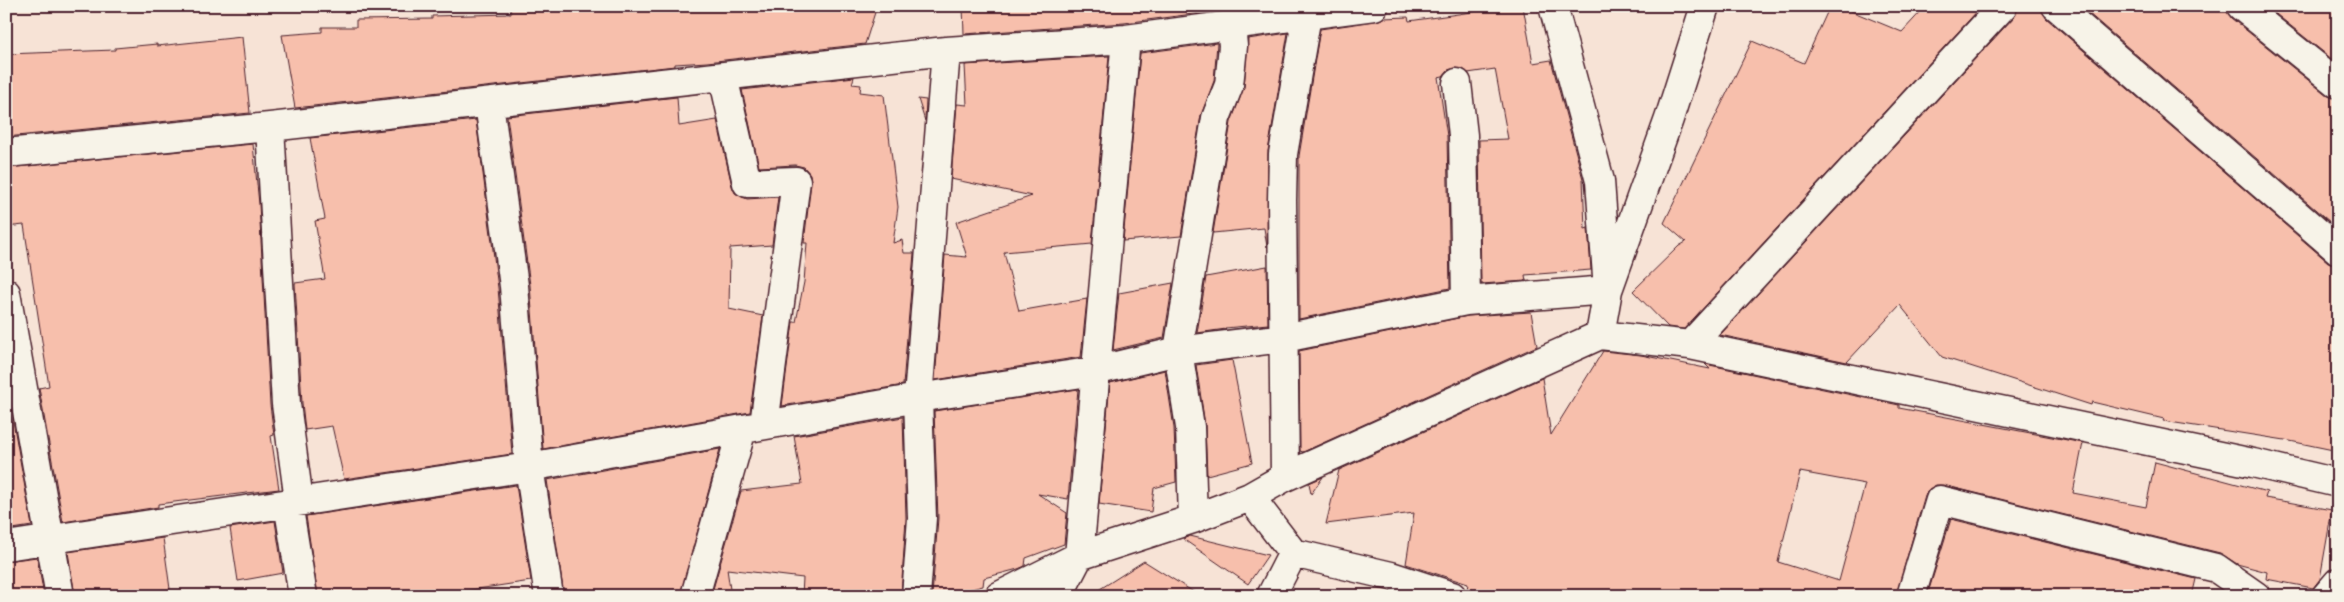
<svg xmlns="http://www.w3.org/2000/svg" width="2344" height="602" font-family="Pangolin,sans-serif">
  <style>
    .building { fill: #f7bfac; stroke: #4a1f2b; fill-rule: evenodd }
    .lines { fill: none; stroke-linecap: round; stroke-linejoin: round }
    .minor-casing { stroke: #4a1f2b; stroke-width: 31 }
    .minor { stroke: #f7f3e8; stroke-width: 28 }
  </style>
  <rect width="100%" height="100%" fill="#f7e3d6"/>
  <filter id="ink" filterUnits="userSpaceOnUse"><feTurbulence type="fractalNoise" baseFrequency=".02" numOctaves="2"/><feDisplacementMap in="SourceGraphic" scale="10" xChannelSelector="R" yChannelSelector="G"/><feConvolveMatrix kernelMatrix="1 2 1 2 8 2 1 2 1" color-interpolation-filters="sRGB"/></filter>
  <g filter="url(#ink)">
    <path class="building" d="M510,6H597L658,11V6H877L865,44L707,62L675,64V66L295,108L282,35L322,32V27H356V20L432,19V16L511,14Z
      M963,6H1254L1124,23L964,34Z
      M1514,6H1523L1533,63L1551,60L1583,179L1585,229L1588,228L1591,270L1525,275L1526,281L1481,284L1479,140L1508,139L1495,69L1468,73L1463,69L1455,68L1448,70L1443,76L1438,77L1447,136L1450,288L1299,319V156L1320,29L1376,21L1384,18L1408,17L1409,21Z
      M1830,6H1839L1902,32L1926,6H1982L1684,329L1668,327L1633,291L1679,246L1686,242L1664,223L1752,41L1804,63Z
      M2018,6H2041L2046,18L2328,262L2338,265V451L2285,440L2163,421L2164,419L2092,402L2091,405L1942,357L1900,305L1847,362L1720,335L2014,17Z
      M2080,6H2226L2231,18L2328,96L2338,99V229Z
      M2266,6H2338V64Z
      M1288,33L1268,151L1267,247L1264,228L1213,233L1231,122L1244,87L1248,39Z
      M242,37L250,113L6,137V54L115,50V48L157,44V46Z
      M1217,43L1214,81L1201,115L1181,236L1123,241L1140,53Z
      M1109,56L1092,244L1004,252L1019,311L1087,299L1081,357L935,380L945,255L967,257L956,222L1032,196L951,179L957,104L967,105L965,65Z
      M854,77L852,84L861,85L860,92L884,95L898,207L893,243L902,240L904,253H914L903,385L782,406L793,322H796L804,282L807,243H804L811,182L810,174L804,167L795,165L759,167L742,90Z
      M677,97L679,126L717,120L732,186L735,193L747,199L778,197L772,245L730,248L729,309L763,316L750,412L543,449L530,285L507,116Z
      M918,99L926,100L925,121Z
      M476,120L498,288L512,454L344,479L332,426L305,430L302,403L295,283L325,279L315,221L325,219L310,138Z
      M253,144L259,204L270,405L274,435L271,436L279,489L158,504V507L63,522L39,388L49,386L24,225L6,227V168Z
      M1267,266L1268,324L1225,328L1226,329L1197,333L1206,277Z
      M1173,283L1164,338L1113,350L1119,293Z
      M1531,312L1537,346L1303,452L1300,451L1299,351L1468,316Z
      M1603,351L1641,355L1710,369L1705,364L1899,405V408L2083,443L2073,493L2146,507L2155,462L2267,492L2265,498L2332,510L2320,579L2313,588L2266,579L2267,572L2237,564L2220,553L1943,485H1936L1929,489L1925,495L1896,596H1527L1467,589L1468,584L1406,564L1414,513L1326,524L1339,470L1542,378L1551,435ZM1800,472L1865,484L1839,581L1778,562Z
      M1232,360L1252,463L1207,475L1205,425L1196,365Z
      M1165,370L1174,428L1176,482L1154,488L1151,512L1099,504L1110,383Z
      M1078,389L1068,499L1038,494L1067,513L1064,544L1026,558L1025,566L1018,569L984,578L983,586L944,596H932L938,518L934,411Z
      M6,394H8L32,526L6,530Z
      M903,417L906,518L901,596H802L803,578L727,569L731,596H711L741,491L802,484L794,436Z
      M720,449L680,596H564L547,480Z
      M1323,477L1311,494L1309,483Z
      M516,485L531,581L464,591L465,596H318L306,516Z
      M1951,519L2196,579L2192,596H1927Z
      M275,521L283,573L238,581L230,528Z
      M1190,536L1268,555L1248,584L1183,539Z
      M163,538L170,589L121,596H75L68,552Z
      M37,557L44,596H6V561Z
      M1144,561L1200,596H1089Z"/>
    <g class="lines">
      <g class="minor-casing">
        <path id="minor" d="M2056,6L2338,250
          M2241,6L2338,84
          M723,76L747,183L796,181L764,425
          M1457,83L1463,135L1466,301
          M489,103L514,286L529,467L549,596
          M270,127L286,404L299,501
          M6,153L270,127L946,51L1126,39L1374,6
          M6,293L60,596
          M1600,335L1690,345L2253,463L2338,483
          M1690,345L2003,6
          M1285,477L1282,200L1283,154L1307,15
          M1250,497L1293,553L1271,596
          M288,503L303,596
          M1193,519L1190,427L1178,351L1216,118L1229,85L1233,46L1231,25
          M6,546L529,467L918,398L1095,371L1178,351L1284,338L1466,301L1608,290L1600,181L1553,6
          M1293,553L1391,576L1452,596
          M695,596L742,429
          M916,596L922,518L918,398L946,51
          M999,596L1079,556L1193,519L1250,497L1285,477L1600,335L1608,290L1669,119L1705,6
          M1055,596L1066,581L1079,556L1126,39
          M1911,596L1940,500L2216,568L2256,596
          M2326,596L2338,582"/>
      </g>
      <use href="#minor" class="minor"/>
    </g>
  </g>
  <rect width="2344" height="602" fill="none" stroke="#f7f3e8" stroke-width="25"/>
  <rect x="12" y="12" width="2319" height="577" fill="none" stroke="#4a1f2b" stroke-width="2" filter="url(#ink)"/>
</svg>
